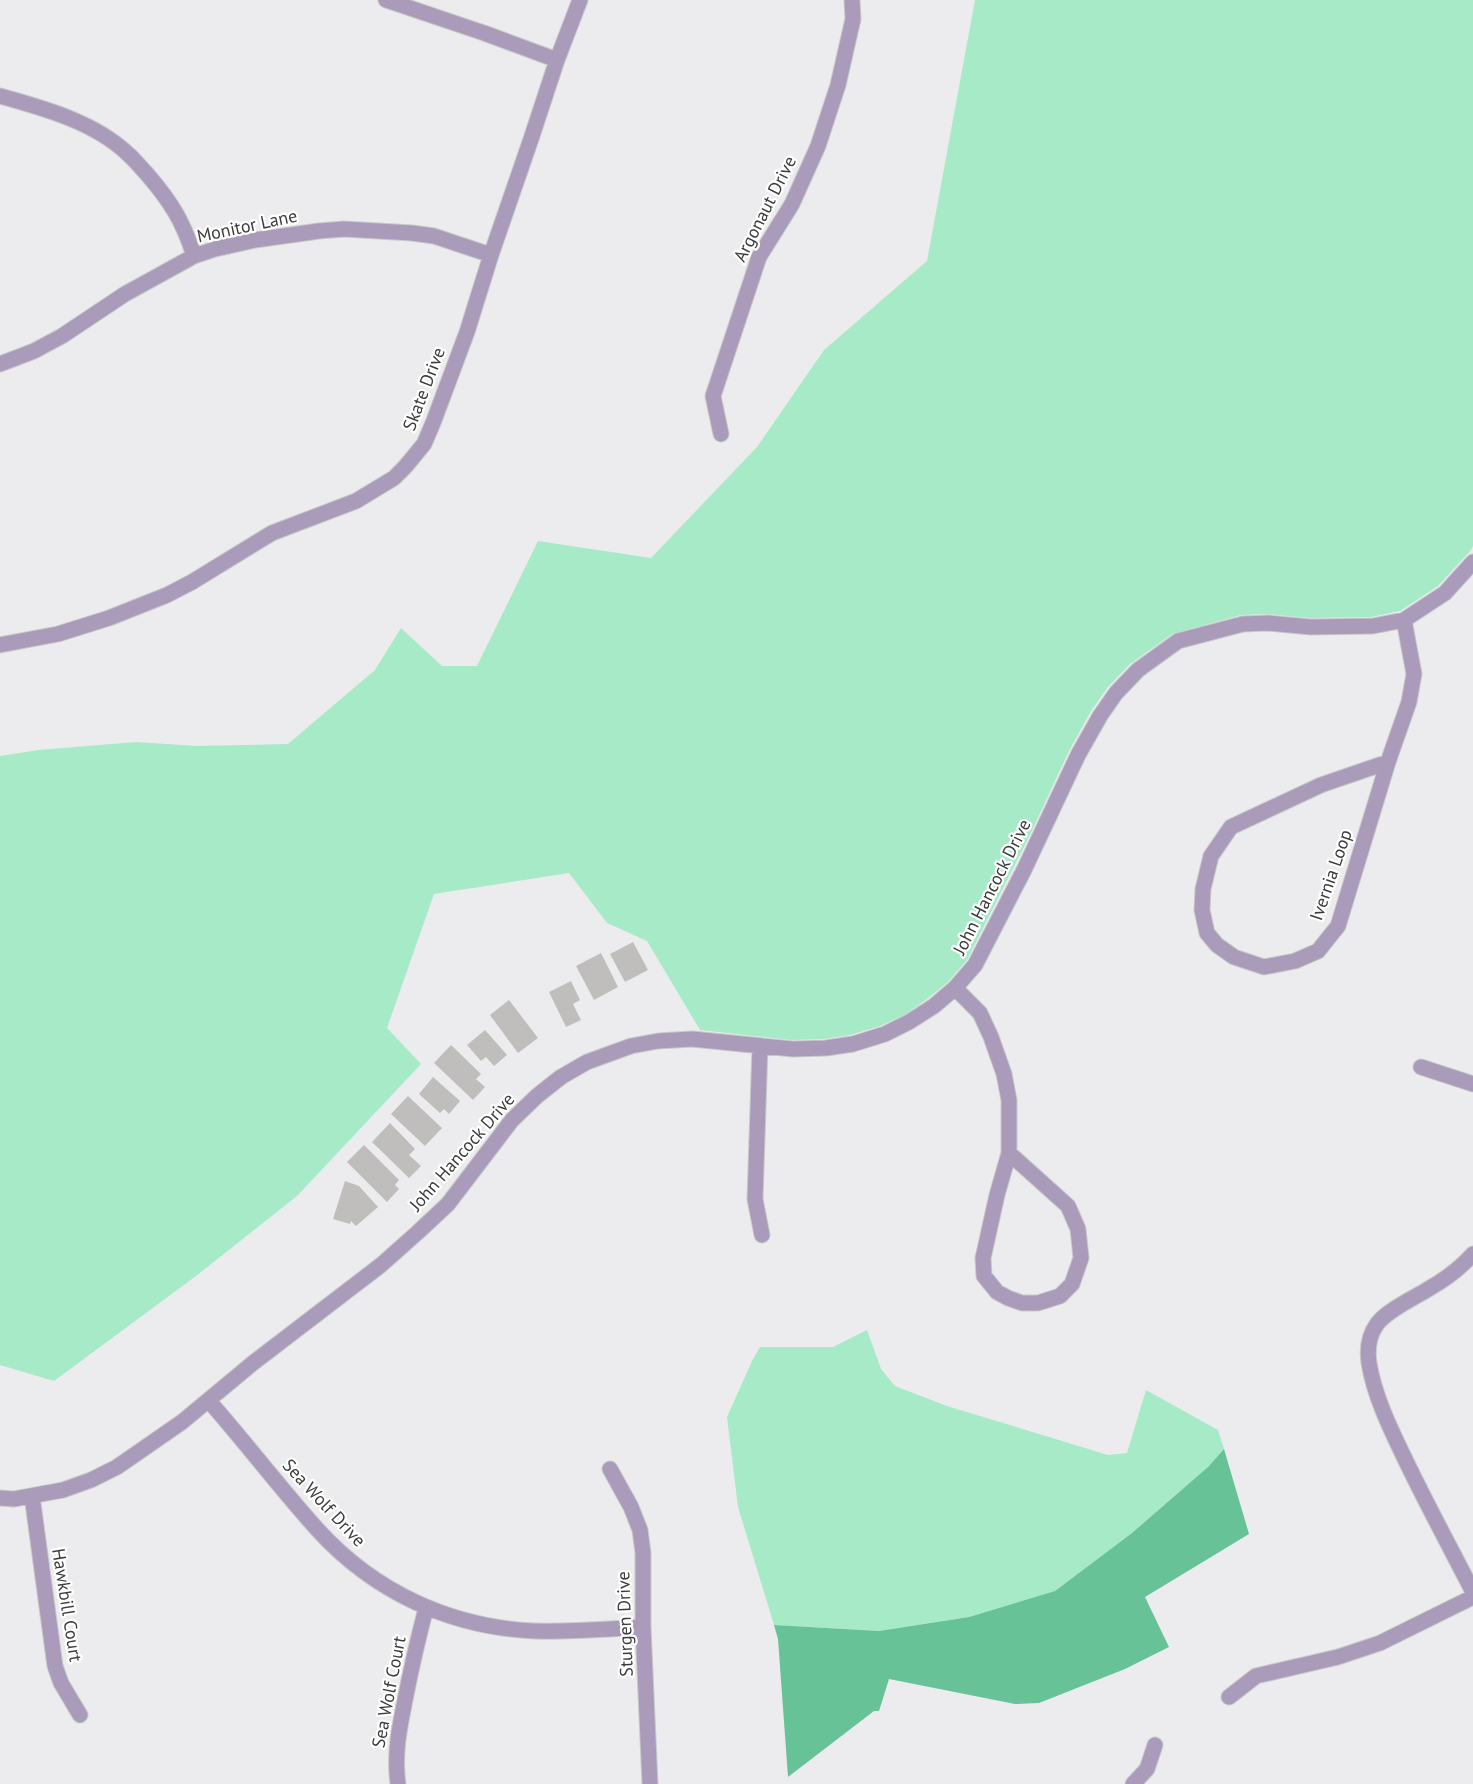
<svg xmlns="http://www.w3.org/2000/svg" width="1473" height="1784" font-family="'PT Sans',sans-serif">
  <style>
    .green { fill: #a6eac8 }
    .forest { fill: #67c298 }
    .building { fill: #c0bebc }
    .lines { fill: none; stroke-linecap: round; stroke-linejoin: round }
    .minor-casing { stroke: #c9c9ca; stroke-width: 17 }
    .minor { stroke: #aa9bba; stroke-width: 15 }
    .labels { text-anchor: middle; stroke-width: 4.5; stroke-linejoin: round; paint-order: stroke }
    .street-label { font-size: 18px; fill: #3b3b3c; stroke: #fff }
  </style>
  <rect width="100%" height="100%" fill="#ececee"/>
  <path class="green" d="M975,0H1473V546L1471,550L1438,586L1400,611L1371,617L1310,618L1268,614L1241,615L1172,634L1130,664L1108,687L1091,711L1069,751L1029,837L967,960L948,982L927,999L904,1015L880,1026L850,1035L824,1039L792,1040L700,1030L647,941L607,923L569,873L434,894L387,1028L421,1064L297,1196L196,1276L54,1381L0,1365V756L38,750L136,742L197,746L288,744L375,670L401,628L442,666H477L538,541L651,558L757,447L824,350L927,261Z
    M867,1330L881,1369L895,1386L947,1406L1108,1455L1127,1453L1146,1390L1218,1430L1224,1449L1208,1467L1132,1533L1055,1591L969,1617L879,1631L774,1625L738,1507L727,1417L752,1361L760,1347H833Z"/>
  <path class="forest" d="M1224,1449L1249,1534L1145,1597L1169,1647L1125,1669L1039,1703L1015,1704L889,1679L879,1711H874L788,1777L778,1639L774,1625L879,1631L969,1617L1055,1591L1132,1533L1208,1467Z"/>
  <path class="building" d="M633,942L648,970L625,982L610,954Z
    M601,953L618,987L594,1000L576,966Z
    M571,981L580,1000L573,1004L581,1020L566,1027L549,992Z
    M509,1000L538,1038L518,1053L490,1015Z
    M485,1030L507,1055L494,1066L486,1057L481,1061L467,1045Z
    M451,1045L481,1074L476,1079L485,1087L473,1100L434,1063Z
    M433,1077L460,1101L449,1114L444,1109L440,1113L419,1094Z
    M408,1096L442,1128L425,1146L391,1114Z
    M390,1123L415,1149L409,1155L421,1166L409,1178L372,1142Z
    M364,1145L399,1180L395,1185L399,1189L387,1202L347,1162Z
    M345,1181L359,1186L378,1207L356,1226L351,1221L350,1224L333,1219Z"/>
  <g class="lines">
    <g class="minor-casing">
      <path id="minor" d="M386,0L484,33L557,60
        M0,96C43,108 95,122 128,154C135,160 141,168 147,174C171,202 183,221 194,256
        M0,364L34,351L62,336L125,294L194,256L215,249L255,240L319,231L344,229L412,233L434,236L491,255
        M721,434L713,396L759,257L792,204L818,146L838,85L853,19L852,0
        M0,645L58,634L109,618L167,595L192,582L272,533L356,501L394,478L405,467L424,444L433,423L467,332L491,255L531,139L557,60L580,0
        M1388,762L1338,926L1318,951L1295,961L1264,967L1234,957L1217,945L1207,933L1202,910L1203,889L1211,856L1231,827L1321,785Z
        M1388,762L1409,702L1414,674L1404,620
        M955,988L980,1013L991,1037L1004,1074L1009,1100V1153L997,1195L983,1258L984,1276L997,1292L1008,1298L1022,1303H1038L1060,1296L1072,1284L1081,1258L1078,1229L1068,1206L1009,1153
        M760,1046L755,1199L762,1235
        M1421,1067L1473,1084
        M1473,1254C1461,1267 1446,1279 1430,1288C1416,1297 1387,1310 1377,1324C1369,1335 1367,1349 1369,1363C1374,1395 1390,1428 1404,1457C1426,1503 1450,1547 1473,1592
        M209,1401C246,1443 280,1488 317,1529C374,1592 450,1627 534,1631C570,1632 607,1629 643,1627
        M610,1469L631,1507L640,1530L643,1553V1627L650,1784
        M32,1496L55,1666L61,1683L80,1715
        M0,1498L14,1499L63,1490L91,1480L117,1467L182,1422L253,1363L381,1265L417,1233L448,1204L512,1120L537,1096L561,1077L587,1062L631,1046L658,1041L692,1039L793,1049L826,1048L853,1044L885,1034L909,1022L934,1006L955,988L975,965L1024,870L1078,755L1100,716L1116,693L1138,670L1178,641L1243,624L1268,623L1311,627L1373,626L1404,620L1445,593L1473,562
        M1229,1697L1256,1676L1338,1657L1380,1643L1473,1597
        M398,1784C394,1754 399,1730 405,1700C411,1669 418,1639 426,1608
        M1133,1784L1147,1769L1155,1745"/>
    </g>
    <use href="#minor" class="minor"/>
  </g>
  <g class="labels">
    <g class="street-label">
      <text transform="translate(765 209) rotate(-63)" y="6">Argonaut Drive</text>
      <text transform="translate(247 226) rotate(-12)" y="6">Monitor Lane</text>
      <text transform="translate(424 389) rotate(-69)" y="6">Skate Drive</text>
      <text transform="translate(1331 875) rotate(-71)" y="6">Ivernia Loop</text>
      <text transform="translate(992 887) rotate(-63)" y="6">John Hancock Drive</text>
      <text transform="translate(462 1152) rotate(-49)" y="6">John Hancock Drive</text>
      <text transform="translate(324 1503) rotate(47)" y="6">Sea Wolf Drive</text>
      <text transform="translate(67 1605) rotate(81)" y="6">Hawkbill Court</text>
      <text transform="translate(625 1624) rotate(-92)" y="6">Sturgen Drive</text>
      <text transform="translate(389 1692) rotate(-79)" y="6">Sea Wolf Court</text>
    </g>
  </g>
</svg>
